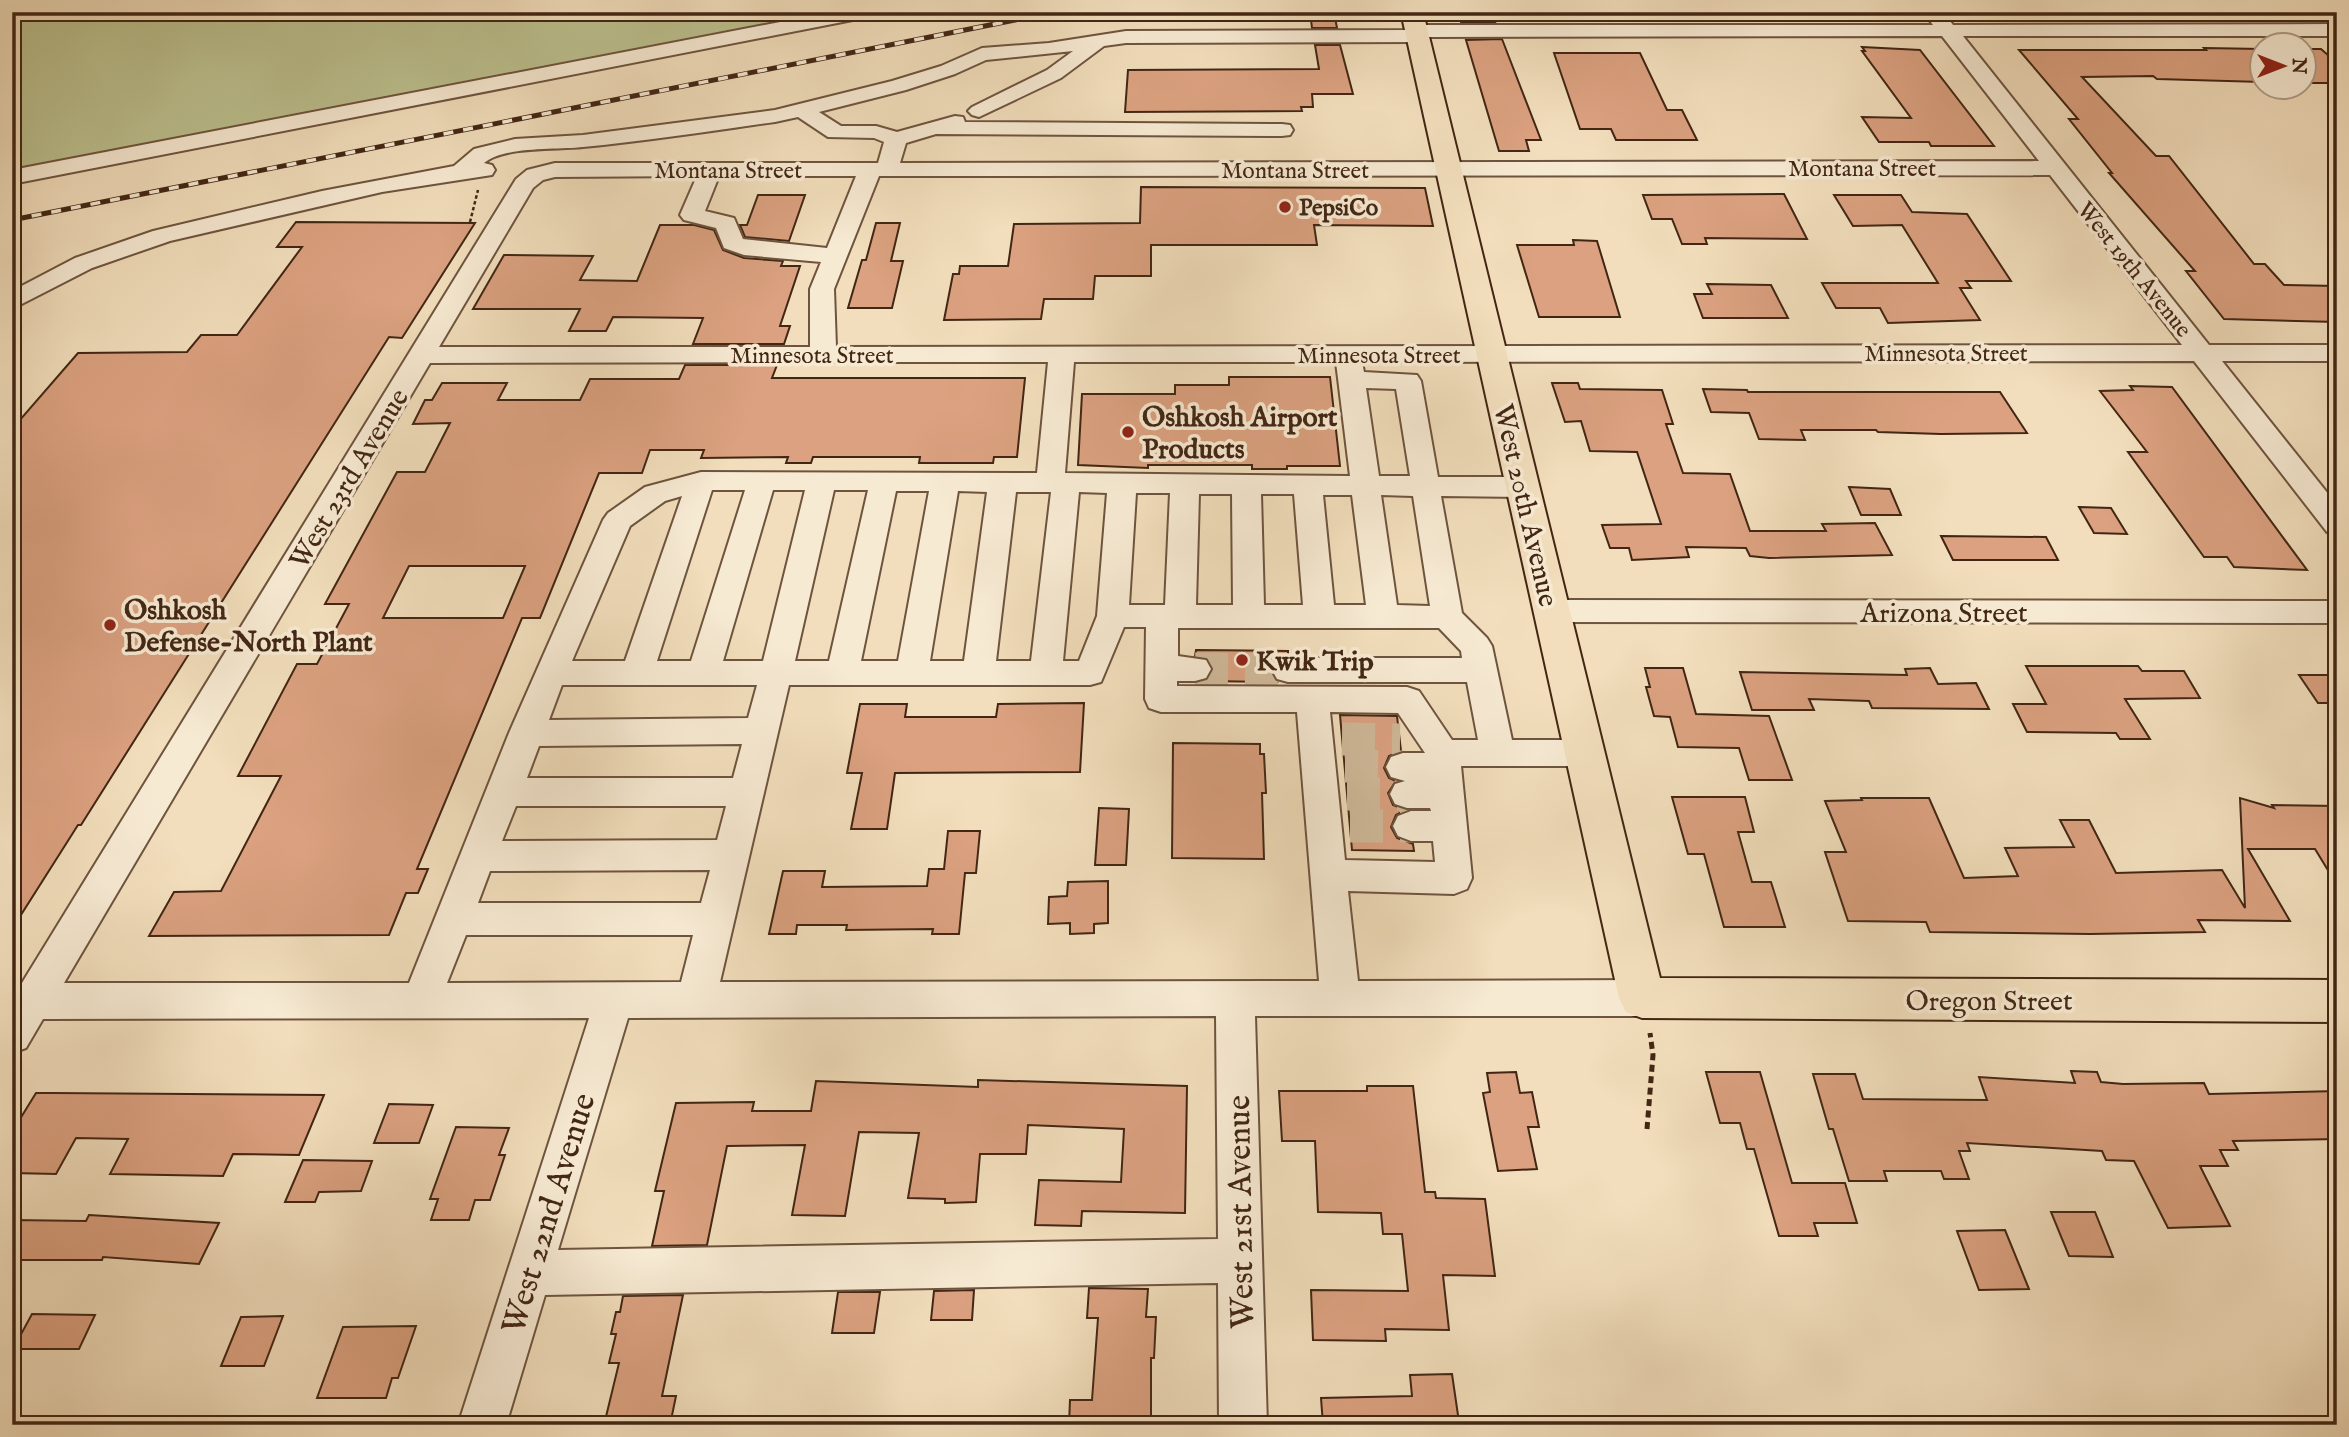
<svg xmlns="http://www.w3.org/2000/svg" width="2349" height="1437" font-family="'IM FELL English',serif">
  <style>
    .green { fill: #bcc18f; stroke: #7f7452; stroke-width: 2 }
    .building { fill: #dba180; stroke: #422614; stroke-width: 2; fill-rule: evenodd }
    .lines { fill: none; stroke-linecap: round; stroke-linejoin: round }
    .minor-tunnel { stroke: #cfb99a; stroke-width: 33; stroke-dasharray: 33 17; stroke-linecap: butt }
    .minor-casing { stroke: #6e543e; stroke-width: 4 }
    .major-casing { stroke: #422614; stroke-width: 4 }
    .path-far1 { stroke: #422614; stroke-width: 2.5; stroke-dasharray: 3.5 2.5; stroke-linecap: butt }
    .path { stroke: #422614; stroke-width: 5; stroke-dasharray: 7 4.5; stroke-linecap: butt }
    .minor { fill: #f7ead3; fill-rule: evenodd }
    .major { fill: #f2debc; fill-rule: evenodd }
    .rail-casing { stroke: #422614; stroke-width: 5 }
    .rail { stroke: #f7ead3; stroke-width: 3.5; stroke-dasharray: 10; stroke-linecap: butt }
    .poi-dot { fill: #8f2418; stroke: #f7ead3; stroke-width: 2.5 }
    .labels { text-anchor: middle; stroke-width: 7; stroke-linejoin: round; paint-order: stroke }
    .far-street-label { font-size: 23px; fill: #422614; stroke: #f7ead3 }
    .far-poi-label { font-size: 23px; font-weight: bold; fill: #422614; stroke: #f7ead3; text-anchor: start }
    .poi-label { font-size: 28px; font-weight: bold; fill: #422614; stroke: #f7ead3; text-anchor: start }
    .street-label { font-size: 28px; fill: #422614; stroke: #f7ead3 }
    .near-street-label { font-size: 33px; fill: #422614; stroke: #f7ead3 }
  </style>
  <rect width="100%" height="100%" fill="#f2debc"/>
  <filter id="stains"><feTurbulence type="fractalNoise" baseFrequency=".00286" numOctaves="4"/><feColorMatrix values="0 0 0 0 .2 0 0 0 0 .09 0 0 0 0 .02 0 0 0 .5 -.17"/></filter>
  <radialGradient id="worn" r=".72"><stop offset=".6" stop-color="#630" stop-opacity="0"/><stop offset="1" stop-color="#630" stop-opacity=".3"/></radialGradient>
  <path class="green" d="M12,12H832L12,170Z"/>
  <path class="building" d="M1310,12H1334L1337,28H1312Z
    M1458,12H1491L1495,22H1461Z
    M1502,39L1541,140H1526L1529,151H1499L1466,40Z
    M1315,45H1340L1353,94H1312L1313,107H1301L1302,111L1125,112L1128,70L1319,69Z
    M1862,47L1920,50L1994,146H1931L1929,142H1879L1862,117L1911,118L1862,51H1865Z
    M2204,48L2262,49V82L2157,79L2153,76L2082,77L2156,156H2169L2254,264H2265L2284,285L2337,286V322L2224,319L2186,271H2195L2109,173H2112L2069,119H2078L2019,50H2206Z
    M2304,49H2321L2337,63V83H2304Z
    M1554,53H1640L1667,110H1682L1697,140H1616L1611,129H1580Z
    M1141,187L1425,188L1433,226L1314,225L1317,245H1151V276H1095L1093,299H1044L1041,319L944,320L953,274H959L960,266H1008L1014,224L1140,223Z
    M1784,194L1807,239L1705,238L1707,244H1682L1672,219H1652L1643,195Z
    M758,195H805L789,241L745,237L740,225H747Z
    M1834,195H1901L1912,212L1967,214L2011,281H1966L1971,288H1960L1980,320L1888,323L1880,308H1836L1822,283H1938L1902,225L1853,226Z
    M296,222L475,223L402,338L389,337L81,825H78L12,929V429L78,353L187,352L201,335H237L302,247H277Z
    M876,223H900L891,261H903L892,308H848L862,260H866Z
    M660,225H694L714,230L723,250L744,258L783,261L781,266H800L780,326H790L784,344H693L703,318L613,317L606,331H569L580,309H473L504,255L593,256L580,280L637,281Z
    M1573,240L1597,241L1620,317H1539L1517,245H1574Z
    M1707,284L1771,285L1788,318H1703L1694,294H1712Z
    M685,365H777L772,378H1025L1017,457H994L993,463H919L920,457H813L811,463H786L788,457L701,458L704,450H650L642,473H599L540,618H522L417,869H428L418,893H406L389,935L149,936L174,892L221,891L281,776H238L297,664H317L349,604H325L397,472H425L450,423L413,424L425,400H432L442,383H507L498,400H580L590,379H679ZM409,566H525L503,618H383Z
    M1229,377H1330L1340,466H1287V469H1252V465H1148V468L1078,465L1082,394H1175V385H1229Z
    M1552,383H1578L1580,389L1662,390L1673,424H1666L1683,473L1730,474L1750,531H1826L1822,524L1875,523L1892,555L1769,558L1750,556L1746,548L1686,547L1689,557L1632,560L1629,548H1610L1602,525L1661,524L1637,452L1590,451L1581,421L1565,422Z
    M2130,386L2172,387L2307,570L2234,567L2227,557H2204L2128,452H2147L2100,391L2133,390Z
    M1703,389L1747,390L1748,392H2000L2027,433L1941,434L1878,432L1876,430H1801L1805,440L1759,439L1749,413L1711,412Z
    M1849,487L1890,489L1901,515H1861Z
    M2079,507L2111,508L2127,534L2094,533Z
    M1941,536L2046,537L2058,560H1953Z
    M1196,650L1288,651V655L1276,658L1270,669L1277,682L1206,681L1213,668L1206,657L1195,656Z
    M2026,666H2138L2142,671H2184L2200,698L2125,699L2150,739H2120L2116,733L2027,732L2013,704H2046Z
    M1645,668H1683L1696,714L1769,716L1792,780H1749L1739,748L1678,747L1670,717L1654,716L1646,687H1650Z
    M1930,668L1938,684L1976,683L1989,709L1872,708L1869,701L1809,699L1814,710H1752L1740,672L1907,675L1905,669Z
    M2299,675H2337V703H2318Z
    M1084,703L1080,772L895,773L887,829H851L862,773H847L860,704H907L905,717H996L998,704Z
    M1340,715L1397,716L1401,751L1389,756L1384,768L1389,778L1396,781L1388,793L1393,805L1406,810L1396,815L1391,827L1397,838L1413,844L1414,851L1352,850Z
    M1173,743L1260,744V754H1264L1266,793H1262L1264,859L1172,858Z
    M1672,797H1745L1754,832H1738L1752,882H1771L1785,927H1724L1704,854H1688Z
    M1861,798H1929L1964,878L2018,876L2005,848L2074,847L2060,820H2089L2116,873L2222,870L2245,908L2240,798L2274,808L2272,805L2337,806V885L2315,849H2248L2290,921L2198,920L2205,932L2090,934L1930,932L1926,922L1848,921L1825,852H1846L1825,801L1862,800Z
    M1099,808L1129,809L1126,865H1095Z
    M948,831H980L976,873H965L959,934H932L933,929L846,930L847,925H797L796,934H769L783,871H825L822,887L927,886L929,869H944Z
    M1108,881V923L1094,924V933L1070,934V923L1048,924L1049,897L1067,896L1068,882Z
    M2071,1071L2097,1072L2101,1082L2123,1084L2204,1083L2209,1094L2337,1091V1139L2233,1141L2238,1150H2220L2228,1166H2200L2230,1226L2168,1228L2134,1161L2106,1160L2102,1151L1967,1143L1970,1151H1959L1969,1179H1944L1941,1171H1884L1887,1181H1849L1833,1129H1829L1813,1074H1855L1863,1099L1987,1100L1979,1077L2075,1083Z
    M1516,1072L1520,1093L1532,1092L1539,1127H1528L1537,1169L1498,1171L1483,1093L1490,1092L1487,1073Z
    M1706,1072H1760L1792,1183H1845L1857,1223H1814L1818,1236H1779L1754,1149H1747L1740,1123H1720Z
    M978,1080L1187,1086L1185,1213L1082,1211L1081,1226L1035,1225L1039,1180L1121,1182L1124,1129L1028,1125L1026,1154H980L976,1202L945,1203V1199L908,1198L919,1133L859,1132L845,1216L792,1215L805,1145L727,1146L707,1245L652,1246L664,1191H655L676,1103L754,1102L752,1111H811L816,1081L978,1087Z
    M1367,1086H1413L1425,1192H1435L1436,1198L1485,1199L1495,1276L1443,1275L1449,1330L1385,1329L1386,1341L1313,1340L1311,1290L1408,1291L1402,1234H1383L1381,1213L1318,1212L1315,1141H1282L1279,1091H1367Z
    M36,1093H53L324,1095L299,1155L233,1154L223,1176L110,1174L128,1139L76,1138L56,1174L12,1173V1132Z
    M389,1104L433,1105L419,1143H374Z
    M456,1127L509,1128L499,1155H505L490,1200H475L469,1220H431L438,1199H430Z
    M303,1160L372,1161L361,1191L319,1192L315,1202H285Z
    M2051,1212H2095L2113,1257L2069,1256Z
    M89,1215L219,1223L199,1264L103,1257L102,1260H12V1220L86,1221Z
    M2005,1230L2029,1289L1979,1290L1957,1231Z
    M1089,1288L1148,1289L1146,1317H1156L1154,1358H1151V1425H1069L1070,1400H1092L1098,1318H1087Z
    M974,1290L972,1320H931L934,1291Z
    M838,1292H880L874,1333H832Z
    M683,1295L662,1396H676L670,1425H604L619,1363H609L616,1334H611L616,1312H620L623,1296Z
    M32,1314L95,1315L79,1349H13Z
    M283,1316L264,1366H221L241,1317Z
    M416,1326L398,1378H392L386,1398H317L343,1327Z
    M1452,1374L1459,1422L1323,1425L1321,1398L1412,1396L1410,1375Z"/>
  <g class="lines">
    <path class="minor-tunnel" d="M1195,669L1288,670
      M1342,739L1400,740
      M1345,766L1403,767
      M1347,794H1407
      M1350,826H1411"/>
    <g class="minor-casing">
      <path id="minor" d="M832,12H872L863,18L12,184V170Z
        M1938,12L1945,14L1953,25L2337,24V36H1963L2209,345H2337V361H2222L2337,505V535L2327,532L2194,361L1362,362L1364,372L1417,375L1421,381L1438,477H1523L1533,480L1537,487L1533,494L1523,497L1441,496L1462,613L1487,638L1492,646L1512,740H1585L1597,743L1602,753L1597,763L1585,766H1461L1472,878L1467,889L1454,894L1348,891L1358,981L1642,980L1656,986L1661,998L1656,1010L1642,1016H1255L1267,1425H1219L1218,1283L545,1295L506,1425H458L589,1018L43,1019L26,1048L12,1053V984L22,983L516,179L527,170L555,163H878L884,142L874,138L828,137L798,117L775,122C711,131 647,141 583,147C557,150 504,146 484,163L492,165L495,170L492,175L382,192L170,241L92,268L12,309V291L75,258L153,231L322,191L454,166L474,149L515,139L583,135L775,110L892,81L941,66L982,48L1049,43L1126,31L1407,30L1416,25H1933L1928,18ZM1942,36L2039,161L900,163L906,143L936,134L1282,136L1290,135L1293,130L1290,125L1282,124L965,122L963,117L955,116L897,132L876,126H841L819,112L906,90L955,74L986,60L1073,51L1047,70L972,107L968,111L972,115L979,117L1061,78L1104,46L1126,43L1417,42L1426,37ZM2050,175L2182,345L836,347L834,289L879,176ZM697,176L680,215L684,220L716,228L724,248L744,255L821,262L810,289V347H439L533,188L543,180L555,177ZM719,176H856L827,248L743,239L734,218L705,211ZM825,362H1048L1037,473L701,472L645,487L608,513L603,520L509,733L409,983H64L430,363ZM1074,362H1336L1350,476L1065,473ZM1366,388L1396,389L1410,476H1379ZM712,490H745L691,661H657ZM773,490H805L763,661H723ZM834,490H868L829,661H795ZM896,491H929L898,661H861ZM958,491L987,492L964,661H930ZM1016,492H1051L1031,661H996ZM1079,492L1107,493L1097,616L1079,661H1063ZM1136,493H1170L1165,605H1129ZM1199,494H1232L1233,605H1196ZM1261,494H1294L1303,605H1264ZM1323,495H1352L1366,605H1334ZM1381,495L1413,496L1430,606L1397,605ZM682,496L625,661H572L630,526L665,501ZM1124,627H1146L1145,699L1149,708L1161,712H1297L1319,981L720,982L789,685H1090L1101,682ZM1178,628H1439L1461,651L1462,658H1288L1277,661L1272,670L1277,679L1288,682H1467L1478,740H1452L1419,691L1407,687L1177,686V681H1195L1206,678L1211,669L1206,660L1178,656ZM562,685H757L748,718L549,720ZM1330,712L1398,713L1425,753H1403L1391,757L1386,767L1391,777L1405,781L1395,784L1390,794L1395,804L1407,808H1430L1431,811H1411L1398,816L1393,826L1398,836L1411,841H1433L1435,862L1345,860ZM742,744L733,778H527L539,746ZM516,806H726L717,840L502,841ZM710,870L701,903H478L490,871ZM466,935H693L681,982L447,983ZM1216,1016L1218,1239L558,1250L628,1018Z
        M1551,600L2337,601V623L1551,622L1540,619L1535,611L1540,603Z"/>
    </g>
    <g class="major-casing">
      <path id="major" d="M1401,12H1423L1660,978L2337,980V1022L1642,1018L1626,1012L1619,998Z"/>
    </g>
    <path class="path-far1" d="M470,222L478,190"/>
    <path class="path" d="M1647,1129L1653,1055L1650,1033"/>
    <use href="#minor" class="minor"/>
    <use href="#major" class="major"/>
    <g class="rail-casing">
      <path id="rail" d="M12,220L1055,12"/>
    </g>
    <use href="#rail" class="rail"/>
  </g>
  <g class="poi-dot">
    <circle cx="1285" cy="207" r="7"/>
    <circle cx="1128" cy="432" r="7"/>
    <circle cx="110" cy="625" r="7"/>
    <circle cx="1242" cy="660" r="7"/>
  </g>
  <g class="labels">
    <g class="far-street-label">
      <text x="1862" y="176">Montana Street</text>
      <text x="728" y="178">Montana Street</text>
      <text x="1295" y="178">Montana Street</text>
      <text transform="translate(2135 269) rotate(51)" y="8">West 19th Avenue</text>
      <text x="1946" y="361">Minnesota Street</text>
      <text x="812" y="363">Minnesota Street</text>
      <text x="1379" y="363">Minnesota Street</text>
    </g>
    <g class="far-poi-label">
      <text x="1299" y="215">PepsiCo</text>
    </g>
    <g class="poi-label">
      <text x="1142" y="426">Oshkosh Airport<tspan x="1142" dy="32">Products</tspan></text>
      <text x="124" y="619">Oshkosh<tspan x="124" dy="32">Defense-North Plant</tspan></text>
      <text x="1256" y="670">Kwik Trip</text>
    </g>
    <g class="street-label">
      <text transform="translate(348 478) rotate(-59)" y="10">West 23rd Avenue</text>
      <text transform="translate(1527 505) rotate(77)" y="10">West 20th Avenue</text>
      <text x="1944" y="622">Arizona Street</text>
      <text x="1989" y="1010">Oregon Street</text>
    </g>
    <g class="near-street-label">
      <text transform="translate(1239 1212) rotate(-91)" y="12">West 21st Avenue</text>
      <text transform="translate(547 1213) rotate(-73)" y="12">West 22nd Avenue</text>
    </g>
  </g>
  <rect width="2349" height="1437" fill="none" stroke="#f2debc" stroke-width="42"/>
  <rect x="14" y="14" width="2321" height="1409" fill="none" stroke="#422614" stroke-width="3.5"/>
  <rect x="21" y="21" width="2307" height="1395" fill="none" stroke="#422614" stroke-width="2"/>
  <g transform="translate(2283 66) rotate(90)"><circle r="33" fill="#f7ead3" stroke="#af9c87" stroke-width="2"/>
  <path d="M0-5L12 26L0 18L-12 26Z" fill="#8f2418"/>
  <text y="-10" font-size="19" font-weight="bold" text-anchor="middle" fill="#422614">N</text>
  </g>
  <rect width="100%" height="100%" filter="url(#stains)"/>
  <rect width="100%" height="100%" fill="url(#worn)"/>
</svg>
